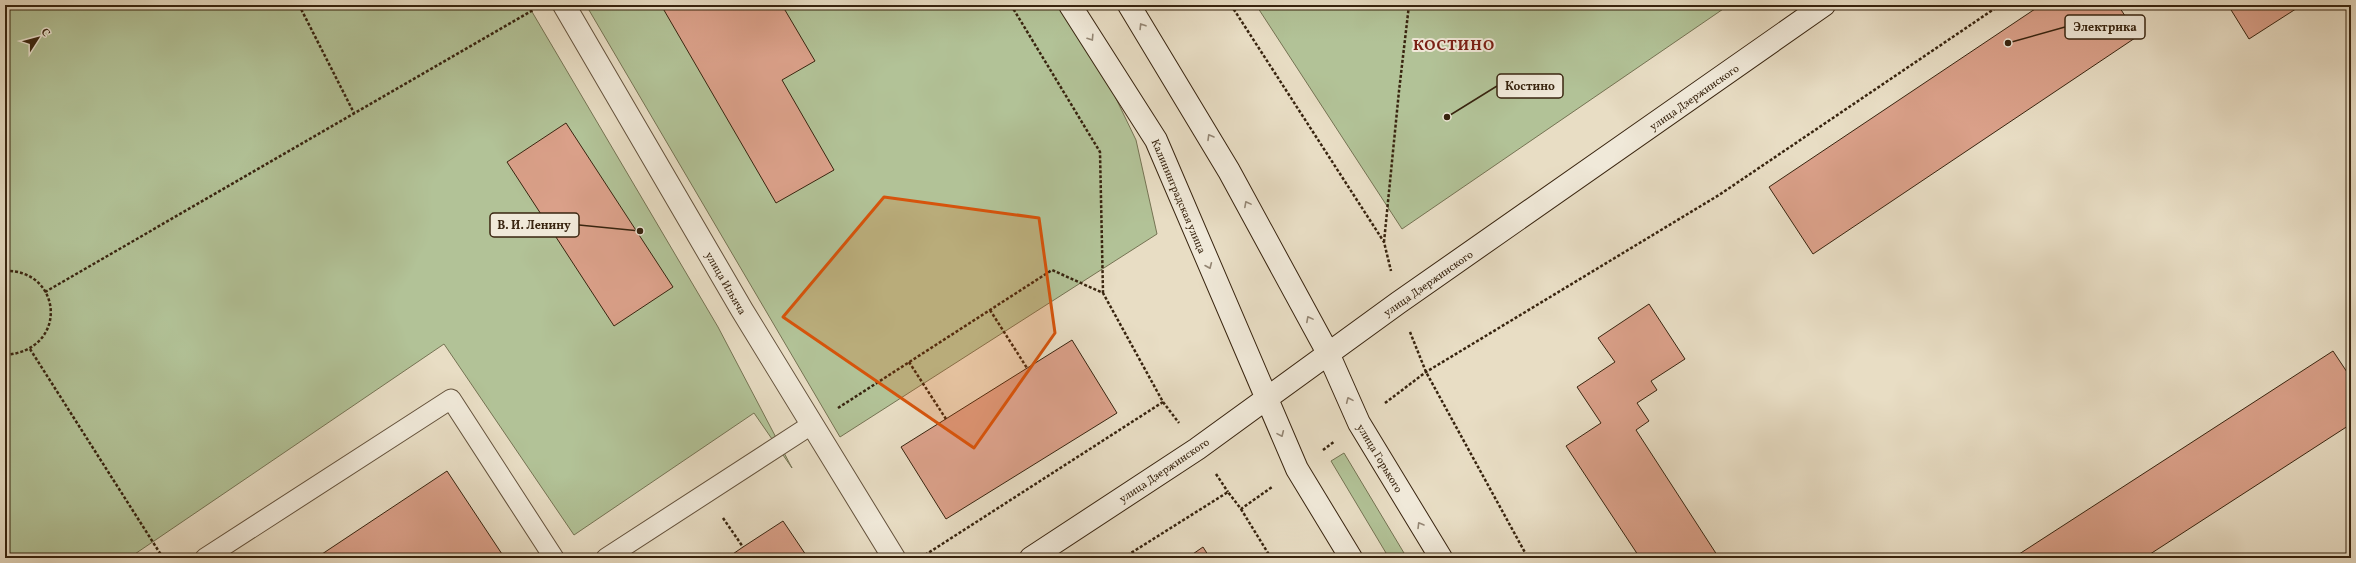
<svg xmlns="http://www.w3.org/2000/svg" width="2356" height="563" font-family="Vollkorn,serif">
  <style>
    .green { fill: #b2c297; stroke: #757353 }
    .building { fill: #daa089; stroke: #38240f }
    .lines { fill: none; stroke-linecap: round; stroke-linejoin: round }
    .lane-casing { stroke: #64523c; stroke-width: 21 }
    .street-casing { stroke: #64523c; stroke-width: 24 }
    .secondary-casing { stroke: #38240f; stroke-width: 24 }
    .path { stroke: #38240f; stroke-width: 2.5; stroke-dasharray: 3 2; stroke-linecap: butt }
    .lane { stroke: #f0e9d9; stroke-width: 19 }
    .street { stroke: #f0e9d9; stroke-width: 22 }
    .secondary { stroke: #f0e9d9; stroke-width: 22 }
    .oneway { stroke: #948674 }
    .marked { fill: #d6540c; fill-opacity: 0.2; stroke: #d6540c; stroke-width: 3; stroke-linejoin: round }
    .labels { text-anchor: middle; stroke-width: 4; stroke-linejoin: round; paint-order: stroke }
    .street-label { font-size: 11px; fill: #38240f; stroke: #f0e9d9 }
    .district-label { font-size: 15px; font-weight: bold; letter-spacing: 1px; fill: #7a1f14; stroke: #f0e9d9 }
    .leader { fill: none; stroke: #38240f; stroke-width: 1.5 }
    .callout-dot { fill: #38240f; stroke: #f0e9d9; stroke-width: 1.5 }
    .callout { fill: #f0e9d9; stroke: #38240f; stroke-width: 1.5 }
    .callout-label { font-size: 12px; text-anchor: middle; font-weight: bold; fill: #38240f }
  </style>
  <rect width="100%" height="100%" fill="#e8ddc4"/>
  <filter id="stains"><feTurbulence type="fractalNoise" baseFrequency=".005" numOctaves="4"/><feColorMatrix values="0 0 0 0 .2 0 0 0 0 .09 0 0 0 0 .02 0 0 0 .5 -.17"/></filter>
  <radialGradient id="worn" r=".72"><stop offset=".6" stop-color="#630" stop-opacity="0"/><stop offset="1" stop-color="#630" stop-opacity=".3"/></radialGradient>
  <path class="green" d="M5,5H528L718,327L792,468L754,413L574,535L444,344L129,558H5Z
    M586,5H1057L1109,84L1136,140L1157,234L840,437Z
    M1256,5H1729L1402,229Z
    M1344,453L1407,558H1389L1331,461Z"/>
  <path class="building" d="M661,5H782L815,61L782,80L834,170L776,203Z
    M2041,5H2118L2138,36L1813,254L1769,187Z
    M2228,5H2302L2249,39Z
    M566,123L673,287L614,326L507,162Z
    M1649,304L1685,359L1651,381L1657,390L1637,403L1649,421L1636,430L1719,558H1640L1566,446L1601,423L1577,387L1615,362L1598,338Z
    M1072,340L1117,413L946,519L901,447Z
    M2333,351L2351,378V424L2144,558H2013Z
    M447,471L502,554L496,558H316Z
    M783,521L808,558H727L743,547Z
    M1203,547L1210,558H1187Z"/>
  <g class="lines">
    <g class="lane-casing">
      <path id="lane" d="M205,558L451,399L554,558
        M606,558L811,425"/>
    </g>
    <g class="street-casing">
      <path id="street" d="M564,5L742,310L894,558"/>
    </g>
    <g class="secondary-casing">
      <path id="secondary" d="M1070,5L1156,140L1297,469L1351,558
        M1129,5L1229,171L1328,353L1359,423L1441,558
        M1031,558L1197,449L1398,303L1824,5"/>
    </g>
    <path class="path" d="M299,5L354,113
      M1011,5L1100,152L1103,293
      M1231,5L1384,242L1391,271
      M1384,242L1399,91L1409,5
      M5,271C62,269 70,350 5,355
      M45,292L533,10
      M990,310L1027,368
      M1410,332L1426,372L1528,558
      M30,349L163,558
      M909,362L946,419
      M1385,403L1426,372L1719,195L2000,5
      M838,408L1052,270L1103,293L1163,402L1179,423
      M1323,450L1335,441
      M1216,474L1228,492
      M1241,509L1271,558
      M723,518L743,547
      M925,555L1163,402
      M1123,558L1228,492L1241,509L1272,487"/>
    <use href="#lane" class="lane"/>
    <use href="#street" class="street"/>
    <use href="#secondary" class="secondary"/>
  </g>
  <defs><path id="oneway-chevron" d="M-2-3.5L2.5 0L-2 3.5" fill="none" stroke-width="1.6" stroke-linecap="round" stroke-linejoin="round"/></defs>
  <g class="oneway">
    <use href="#oneway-chevron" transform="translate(1142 26) rotate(-122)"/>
    <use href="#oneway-chevron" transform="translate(1091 38) rotate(57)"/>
    <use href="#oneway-chevron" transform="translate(1210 137) rotate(-120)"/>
    <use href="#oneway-chevron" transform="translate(1247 204) rotate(-118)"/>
    <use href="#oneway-chevron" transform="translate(1209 266) rotate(67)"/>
    <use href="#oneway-chevron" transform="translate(1309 319) rotate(-118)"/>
    <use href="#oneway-chevron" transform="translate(1349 400) rotate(-114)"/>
    <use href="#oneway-chevron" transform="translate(1281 434) rotate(66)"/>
    <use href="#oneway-chevron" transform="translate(1420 525) rotate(-121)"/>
  </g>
  <path class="marked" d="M884,197L1039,218L1055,333L974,448L783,317Z"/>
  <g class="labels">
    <g class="street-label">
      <text transform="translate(1694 97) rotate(-35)" y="4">улица Дзержинского</text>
      <text transform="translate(1179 196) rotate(67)" y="4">Калининградская улица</text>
      <text transform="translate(726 283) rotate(60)" y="4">улица Ильича</text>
      <text transform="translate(1428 283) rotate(-35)" y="4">улица Дзержинского</text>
      <text transform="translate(1380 458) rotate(59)" y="4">улица Горького</text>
      <text transform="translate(1164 470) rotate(-34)" y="4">улица Дзержинского</text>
    </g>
    <g class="district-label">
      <text x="1454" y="50">КОСТИНО</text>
    </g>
  </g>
  <path class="leader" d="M2008 43L2065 27M1447 117L1497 86M640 231L579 225"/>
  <g class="callout-dot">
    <circle cx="2008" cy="43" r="4"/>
    <circle cx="1447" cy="117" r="4"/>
    <circle cx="640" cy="231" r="4"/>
  </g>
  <g class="callout">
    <rect x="2065" y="15" width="80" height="24" rx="4"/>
    <rect x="1497" y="74" width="66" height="24" rx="4"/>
    <rect x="490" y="213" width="89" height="24" rx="4"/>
  </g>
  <g class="callout-label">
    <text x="2105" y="31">Электрика</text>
    <text x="1530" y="90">Костино</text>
    <text x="534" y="229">В. И. Ленину</text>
  </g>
  <rect width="2356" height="563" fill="none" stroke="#e8ddc4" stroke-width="20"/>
  <rect x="6" y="6" width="2344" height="551" fill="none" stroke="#38240f" stroke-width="2"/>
  <rect x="10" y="10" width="2336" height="543" fill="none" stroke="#38240f"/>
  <g transform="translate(38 38) rotate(54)" stroke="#f0e9d9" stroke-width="3" paint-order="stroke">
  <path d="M0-3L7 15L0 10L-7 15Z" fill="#38240f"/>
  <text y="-6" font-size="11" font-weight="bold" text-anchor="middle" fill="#38240f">С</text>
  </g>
  <rect width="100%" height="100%" filter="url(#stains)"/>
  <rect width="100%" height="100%" fill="url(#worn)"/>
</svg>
